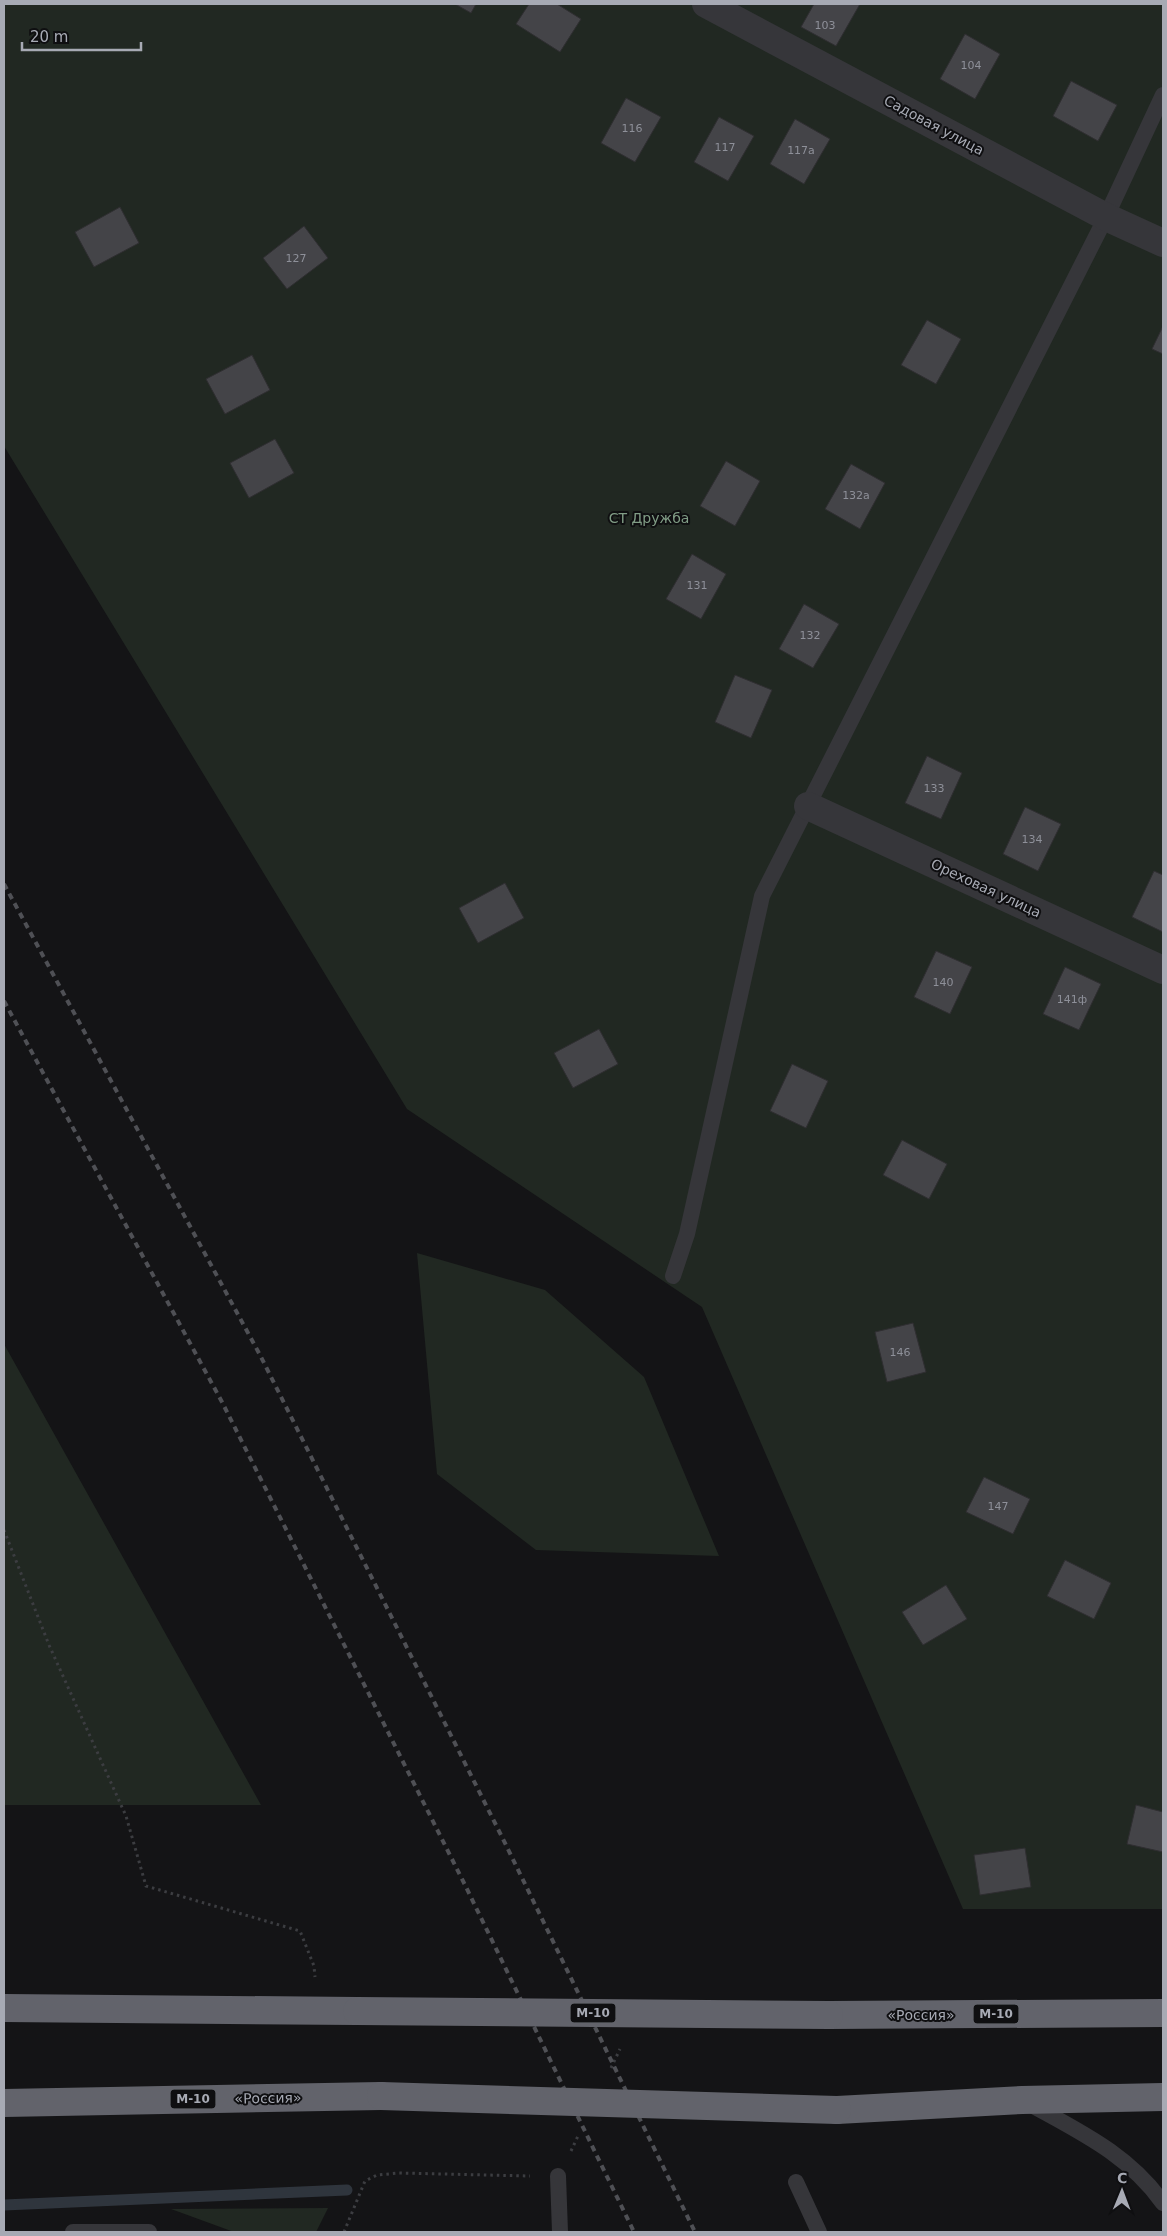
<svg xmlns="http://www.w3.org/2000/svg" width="1167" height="2236" font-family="'DejaVu Sans',sans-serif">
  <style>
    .green { fill: #212822 }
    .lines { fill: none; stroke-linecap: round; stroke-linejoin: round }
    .stream { stroke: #2f353d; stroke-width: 11 }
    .building { fill: #444448; stroke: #2f2e31 }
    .path { stroke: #3c3d41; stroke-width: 3; stroke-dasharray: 2.5 4; stroke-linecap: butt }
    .lane { stroke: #36363a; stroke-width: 16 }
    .street { stroke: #36363a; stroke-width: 28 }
    .highway { stroke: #62636b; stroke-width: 28 }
    .rail { stroke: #4f5055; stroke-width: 4; stroke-dasharray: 6 5; stroke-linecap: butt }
    .highway-bridge { stroke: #62636b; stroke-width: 28 }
    .labels { text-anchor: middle; stroke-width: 4; stroke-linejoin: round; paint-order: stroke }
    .number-label { font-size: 11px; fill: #8e9099 }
    .shield { fill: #0f0f11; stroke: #797c83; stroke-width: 1 }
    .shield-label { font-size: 12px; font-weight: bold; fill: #a7aab4 }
    .street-label { font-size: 14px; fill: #a7aab4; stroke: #0f0f11 }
    .park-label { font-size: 14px; fill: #819d86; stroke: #0f0f11 }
  </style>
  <rect width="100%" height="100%" fill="#141416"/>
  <path class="green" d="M4,4H1163V1909H963L702,1307L407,1109L4,446Z
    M417,1253L545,1290L644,1377L719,1556L536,1550L437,1474Z
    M4,1344L261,1805H4Z
    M328,2208L316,2232H234L171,2209Z"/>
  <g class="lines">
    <path class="stream" d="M4,2205L347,2190"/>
  </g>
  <path class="building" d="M455,4H476L471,13Z
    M529,4H557L581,19L560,52L516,24Z
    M814,4H860L836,46L801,27Z
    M965,34L1000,54L975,99L940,79Z
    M1071,81L1117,105L1098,141L1053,116Z
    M626,98L661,117L635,162L601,143Z
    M719,117L754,136L728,181L694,162Z
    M795,119L830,139L804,184L770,164Z
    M120,207L139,243L94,267L75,232Z
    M304,226L328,258L287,289L263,258Z
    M927,320L961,339L936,384L901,365Z
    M1163,326V354L1152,349Z
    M252,355L270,390L225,414L206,379Z
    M275,439L294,473L249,498L230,463Z
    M726,461L760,481L735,526L700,506Z
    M851,464L885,483L860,529L825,509Z
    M692,554L726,574L701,619L666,599Z
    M804,604L839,624L813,668L779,649Z
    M735,675L772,690L751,738L715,722Z
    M927,756L962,773L941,819L905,803Z
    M1025,807L1061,824L1038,871L1003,854Z
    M1154,871L1163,875V932L1132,917Z
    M505,883L524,918L478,943L459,908Z
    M936,951L972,967L950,1014L914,997Z
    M1065,967L1101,984L1079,1030L1043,1014Z
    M599,1029L618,1064L573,1088L554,1053Z
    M792,1064L828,1081L806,1128L770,1111Z
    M902,1140L947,1164L929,1199L883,1175Z
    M913,1323L926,1372L887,1382L875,1332Z
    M984,1477L1030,1499L1013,1534L966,1512Z
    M1065,1560L1111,1583L1094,1619L1047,1596Z
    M946,1585L967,1619L923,1645L902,1612Z
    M1136,1805L1163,1812V1852L1127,1844Z
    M1025,1848L1031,1887L980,1895L974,1855Z"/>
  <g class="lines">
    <path class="path" d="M4,1530L49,1645L126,1816L146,1886L300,1931L314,1966L315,1977
      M611,2068L620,2049
      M571,2151L578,2136
      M344,2232L365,2181L377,2175L399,2173L530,2176"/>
    <path class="lane" d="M673,1276L687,1234L762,896L1106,217L1163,95
      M1028,2103C1080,2132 1128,2154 1163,2203
      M558,2176L560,2232
      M796,2182L819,2232
      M73,2232H149"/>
    <path class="street" d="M706,4L1106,217L1163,243
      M808,806L1163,970"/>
    <path class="highway" d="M4,2008L357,2011
      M829,2015L1163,2013
      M4,2103L381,2096
      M837,2110L1022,2100L1163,2097"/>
    <path class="rail" d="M4,884L260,1355L503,1839L695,2232
      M4,1001L222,1402L465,1885L634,2232"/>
    <path class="highway-bridge" d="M357,2011L829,2015
      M381,2096L837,2110"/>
  </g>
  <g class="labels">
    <g class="number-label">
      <text x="825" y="29">103</text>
      <text x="971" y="69">104</text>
      <text x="632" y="132">116</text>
      <text x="725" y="151">117</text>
      <text x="801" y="154">117а</text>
      <text x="296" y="262">127</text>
      <text x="856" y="499">132а</text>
      <text x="697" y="589">131</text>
      <text x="810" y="639">132</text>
      <text x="934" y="792">133</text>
      <text x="1032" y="843">134</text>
      <text x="943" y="986">140</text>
      <text x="1072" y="1003">141ф</text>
      <text x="900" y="1356">146</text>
      <text x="998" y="1510">147</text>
    </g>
    <g class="shield">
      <rect x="570.5" y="2003.5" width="45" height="19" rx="4"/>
      <rect x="973.5" y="2004.5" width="45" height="19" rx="4"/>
      <rect x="170.5" y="2089.5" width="45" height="19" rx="4"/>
    </g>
    <g class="shield-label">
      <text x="593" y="2017">М-10</text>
      <text x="996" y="2018">М-10</text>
      <text x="193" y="2103">М-10</text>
    </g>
    <g class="street-label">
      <text transform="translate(934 125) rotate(28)" y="5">Садовая улица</text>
      <text transform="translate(986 888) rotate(25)" y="5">Ореховая улица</text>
      <text x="921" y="2020">«Россия»</text>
      <text transform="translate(268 2098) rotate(-1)" y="5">«Россия»</text>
    </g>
    <g class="park-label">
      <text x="649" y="523">СТ Дружба</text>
    </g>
  </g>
  <rect width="1167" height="2236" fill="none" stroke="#a7aab4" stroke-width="10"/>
  <g transform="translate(1122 2191) rotate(1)" stroke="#0f0f11" stroke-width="4" paint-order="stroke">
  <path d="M0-4L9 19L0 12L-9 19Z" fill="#a7aab4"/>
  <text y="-8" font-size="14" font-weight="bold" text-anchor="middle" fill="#a7aab4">С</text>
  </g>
  <path d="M22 42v8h119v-8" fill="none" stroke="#a7aab4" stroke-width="2.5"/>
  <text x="30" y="42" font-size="15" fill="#a7aab4" stroke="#0f0f11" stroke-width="4" paint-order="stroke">20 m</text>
</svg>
